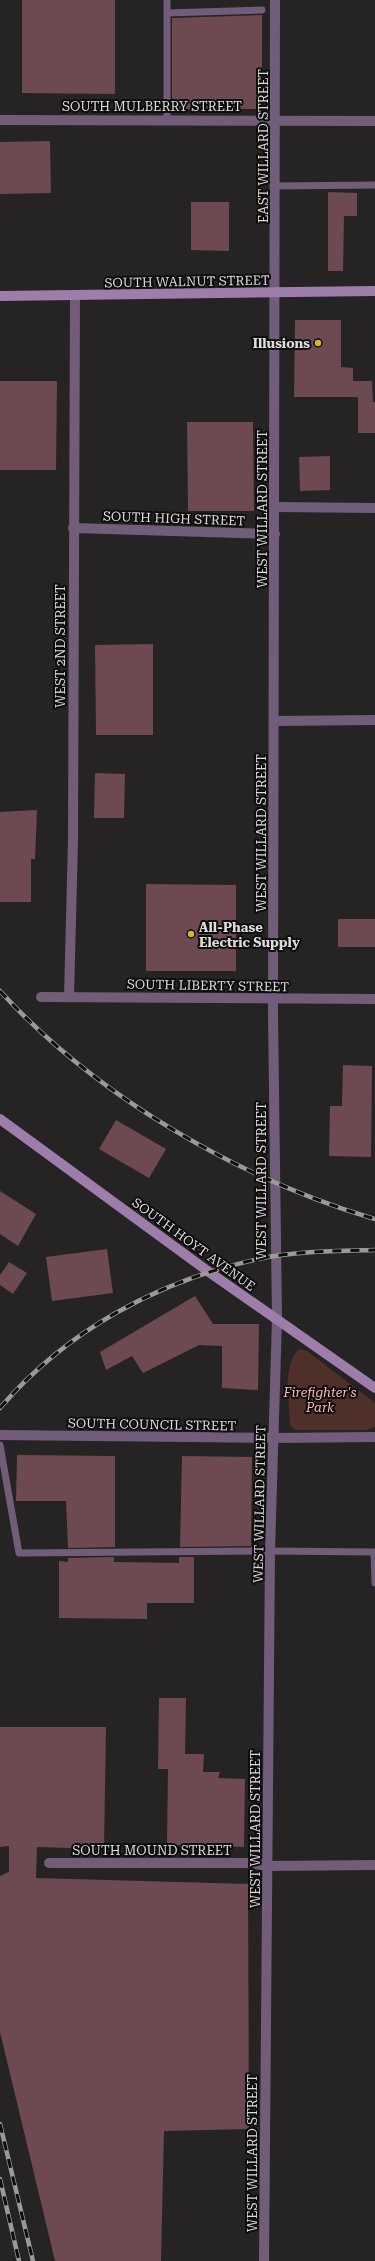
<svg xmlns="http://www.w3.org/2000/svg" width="375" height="2261" font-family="'Roboto Serif',serif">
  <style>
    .green { fill: #4f2f2a }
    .building { fill: #6d4951 }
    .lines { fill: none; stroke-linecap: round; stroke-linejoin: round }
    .service { stroke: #715d79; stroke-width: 7 }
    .minor { stroke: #715d79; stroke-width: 10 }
    .tertiary { stroke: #715d79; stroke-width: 10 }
    .secondary { stroke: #9d7daa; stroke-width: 10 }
    .rail-casing { stroke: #9b999a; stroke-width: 4.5 }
    .rail { stroke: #0e0d0d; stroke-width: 3; stroke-dasharray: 9; stroke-linecap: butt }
    .poi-dot { fill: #cbb939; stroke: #0e0d0d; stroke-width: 1.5 }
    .labels { text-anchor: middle; stroke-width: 4; stroke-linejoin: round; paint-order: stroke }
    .street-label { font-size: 13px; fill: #dedcdd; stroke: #0e0d0d }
    .poi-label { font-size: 13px; font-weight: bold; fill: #dedcdd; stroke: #0e0d0d; text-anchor: end }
    .park-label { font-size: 13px; font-style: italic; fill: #fcb9af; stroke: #0e0d0d }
  </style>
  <rect width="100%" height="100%" fill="#262325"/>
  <path class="green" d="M299,1349L307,1351L375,1403V1427L368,1430H295L290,1425C290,1401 281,1367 299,1349Z"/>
  <path class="building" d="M22,0H115V94L22,93Z
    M262,15V109H172V18Z
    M50,141L51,193L0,194V142Z
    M328,192L357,193V216H344L343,271H328Z
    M191,202H229V251L191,250Z
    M295,320H341V367L353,368V381H372L373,402H375V433H358V397H294Z
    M0,381H57L56,470H0Z
    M187,422H253L254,511H188Z
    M330,456V490L300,491L299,457Z
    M153,644V735H96L95,645Z
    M95,773L125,774L124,818H94Z
    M37,810L35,859H31V902H0V812Z
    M146,884L236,885V971H146Z
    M338,919H375V947H338Z
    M343,1065L372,1066L371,1157L329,1156L330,1106H342Z
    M116,1120L166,1149L149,1178L99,1149Z
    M0,1191L36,1214L18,1246L0,1234Z
    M107,1249L113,1293L52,1301L46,1257Z
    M9,1262L27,1273L13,1294L0,1285V1275Z
    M195,1296L213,1324H259L258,1390L222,1388V1346L199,1345L143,1373L132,1356L106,1370L100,1352Z
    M17,1455L115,1456V1547L68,1548L66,1501H16Z
    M182,1456L252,1457L251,1546L180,1547Z
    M114,1557V1562L179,1563V1557H194V1603H147V1619L59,1618V1561L68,1562V1558Z
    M159,1698H186L185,1754H204L203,1772H220L218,1778L245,1779L244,1847L167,1845L168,1769H158Z
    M0,1727H106L104,1849L37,1847L36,1878L248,1884L249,2129L164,2131L161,2261H55L0,2032V1876L9,1872V1846L0,1847Z"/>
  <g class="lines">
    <path class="service" d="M167,0V119
      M167,13L262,10
      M275,186L375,185
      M0,1445L19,1553L270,1551L374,1552L375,1583"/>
    <path class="minor" d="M0,120L375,121
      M276,507L375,508
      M73,528L275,534
      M275,721L375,720
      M41,997L375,999
      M69,997L73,840L75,296
      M0,1435L273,1438L375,1437
      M49,1863H250L268,1866L375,1865"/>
    <path class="tertiary" d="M264,2261L270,1551L277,1319L273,1014L275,0"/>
    <path class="secondary" d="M0,296L375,291
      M0,1119L209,1272L375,1388"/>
    <g class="rail-casing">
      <path id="rail" d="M0,991C96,1096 239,1179 375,1219
        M0,1408C67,1330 158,1281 258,1259C296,1251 336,1251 375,1250
        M0,2124L33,2261
        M0,2179L19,2261"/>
    </g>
    <use href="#rail" class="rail"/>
  </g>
  <g class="poi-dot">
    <circle cx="318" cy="343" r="4"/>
    <circle cx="191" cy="934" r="4"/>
  </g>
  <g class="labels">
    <g class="street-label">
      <text x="152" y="111">SOUTH MULBERRY STREET</text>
      <text transform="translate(263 146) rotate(-90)" y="5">EAST WILLARD STREET</text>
      <text transform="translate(187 281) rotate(-1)" y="5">SOUTH WALNUT STREET</text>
      <text transform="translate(262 509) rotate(-90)" y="5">WEST WILLARD STREET</text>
      <text transform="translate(174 518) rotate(2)" y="5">SOUTH HIGH STREET</text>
      <text transform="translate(60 646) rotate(-90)" y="5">WEST 2ND STREET</text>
      <text transform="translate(261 833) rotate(-90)" y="5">WEST WILLARD STREET</text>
      <text transform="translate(208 985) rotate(1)" y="5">SOUTH LIBERTY STREET</text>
      <text transform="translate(261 1181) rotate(-90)" y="5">WEST WILLARD STREET</text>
      <text transform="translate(194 1244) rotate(36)" y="5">SOUTH HOYT AVENUE</text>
      <text transform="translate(152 1424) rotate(1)" y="5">SOUTH COUNCIL STREET</text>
      <text transform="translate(259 1504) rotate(-89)" y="5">WEST WILLARD STREET</text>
      <text transform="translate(255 1829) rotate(-90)" y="5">WEST WILLARD STREET</text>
      <text x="152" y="1855">SOUTH MOUND STREET</text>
      <text transform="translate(252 2153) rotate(-90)" y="5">WEST WILLARD STREET</text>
    </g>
    <g class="poi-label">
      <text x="310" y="348">Illusions</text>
      <text x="199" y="932" text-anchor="start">All-Phase<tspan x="199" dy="15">Electric Supply</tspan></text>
    </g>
    <g class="park-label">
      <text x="320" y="1397">Firefighter's<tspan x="320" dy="15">Park</tspan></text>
    </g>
  </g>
</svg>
